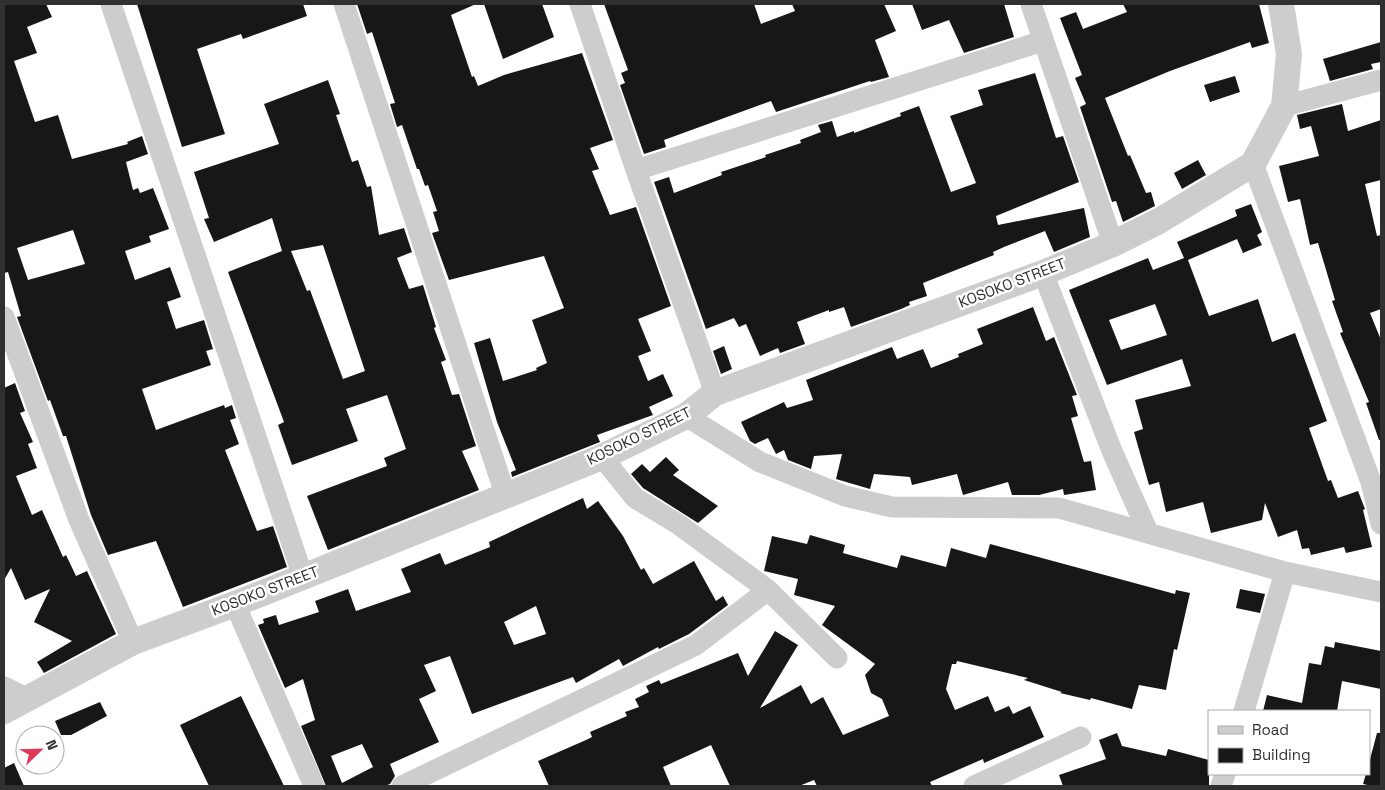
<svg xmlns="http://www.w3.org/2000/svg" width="1385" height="790" font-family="'Space Grotesk',sans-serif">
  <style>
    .building { fill: #171717; fill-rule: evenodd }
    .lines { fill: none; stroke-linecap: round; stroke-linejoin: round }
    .minor { stroke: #cdcdcd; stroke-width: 21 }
    .tertiary { stroke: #cdcdcd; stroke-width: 26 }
    .labels { text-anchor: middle; stroke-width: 5; stroke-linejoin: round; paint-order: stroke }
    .street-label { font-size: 15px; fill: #303030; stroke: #fff }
  </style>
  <rect width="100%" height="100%" fill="#fff"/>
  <path class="building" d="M4,4H46L52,17L27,27L37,53L14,61L35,122L58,115L72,159L128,144L127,142L142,136L148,154L126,162L133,190L138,188L140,193L153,188L169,229L149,236L151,242L125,251L135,280L170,267L181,297L167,302L176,329L204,320L213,349L206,351L211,365L142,389L156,430L224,405L225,408L232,405L236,418L230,420L239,444L225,450L257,531L273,526L287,567L183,607L156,541L108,555L91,515L66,436H63L50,400L48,401L17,317L21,316L8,272L4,273ZM73,230L85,264L28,280L17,248Z
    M137,4H303L307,16L243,39L241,34L197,49L225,134L182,147Z
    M357,4H476L451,15L472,77L474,76L478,86L504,75L582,53L613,140L590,148L599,169L592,171L610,215L636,207L671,306L638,319L651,351L638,356L648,381L663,374L673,396L649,407L653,415L597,435L600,442L512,477L511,472L516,470L497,422L474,343L490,338L503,381L537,370L536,368L547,363L532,320L564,308L544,256L449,280L432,233L439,231L433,212L437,211L428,185L425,186L419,169H417L402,125L397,127L390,104L395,103L372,32L367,34Z
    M484,4H542L554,37L503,59Z
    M604,4H754L761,24L795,11L792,4H884L896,31L875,40L889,77L871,82L870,81L776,112L771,101L664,140L666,147L644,154L620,85L625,83L621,73L628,70Z
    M912,4H1004L1014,37L964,53L949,20L922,30Z
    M1123,4H1259L1269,43L1252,48L1250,42L1170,71L1105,98L1128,156L1130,155L1146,193L1151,192L1155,206L1123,222L1116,201L1112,202L1080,107L1086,104L1075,78L1082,75L1060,18L1076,12L1083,29L1127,12Z
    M1381,42V62L1371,64L1373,69L1330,81L1323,59Z
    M1035,73L1056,138L1063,136L1079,182L996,216L998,225L1084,208L1090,237L1054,252L1045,231L1004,247L993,252L994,255L923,283L927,296L909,302L910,305L901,309L851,327L844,307L829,312V310L797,322L805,344L780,353L778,348L760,356L746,324L739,327L734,318L706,329L654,182L669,177L674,193L722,175L721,172L766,157L765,155L801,143L800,140L821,132L818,125L832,121L837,137L854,131V133L901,116L900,113L919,106L951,192L976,183L950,116L983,105L978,90Z
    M1235,76L1240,92L1210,102L1204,85Z
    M328,80L340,114L336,115L352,162L358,160L367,187L371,186L379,235L404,228L412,252L397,258L409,289L423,285L436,327L434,328L446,360L441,362L452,395L459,394L476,446L462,451L479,490L328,550L307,496L387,466L384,458L406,449L387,395L346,409L358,441L292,465L278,425L284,422L228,272L282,251L272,218L214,242L204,219L209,218L194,172L279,144L264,104ZM323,245L365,371L343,379L310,290L307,291L291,251Z
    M1342,104L1348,131L1381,120V180L1365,184L1377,236L1381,235V309L1370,313L1381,340V440H1379L1366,403L1369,402L1340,333L1343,332L1332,301L1335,300L1318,243L1310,245L1300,199L1288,202L1279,166L1319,156L1311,126L1300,129L1297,115Z
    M1198,160L1206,175L1182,189L1174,173Z
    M1251,204L1262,232L1257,235L1262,245L1243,253L1237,239L1188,260L1209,316L1258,299L1272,342L1295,333L1327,421L1309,428L1328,481L1331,480L1338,498L1358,491L1365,509L1363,510L1372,547L1346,553L1344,547L1311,555L1309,548L1302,549L1297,530L1278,537L1265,503L1262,520L1211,533L1203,502L1166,512L1159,482L1149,485L1134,432L1143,429L1135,400L1191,386L1182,359L1107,385L1069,290L1148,258L1153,270L1184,258L1177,242L1237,216L1235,210ZM1155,304L1167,335L1121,350L1109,320Z
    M1033,307L1046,341L1054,337L1077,395L1072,396L1078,416L1071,418L1084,462L1091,461L1096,490L1064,495L1063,489L1039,495H1012L1008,482L963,495L957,474L912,485L910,477L874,474L870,489L836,479L842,454L814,456L811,469L788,460L784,450L776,454L768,438L755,444L750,441L741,422L784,402L787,408L813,400L806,380L892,347L897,359L923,349L931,368L959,357L958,354L983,344L977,329Z
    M724,346L732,369L721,374L713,351Z
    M15,383L25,411L20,413L33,442L28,444L37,468L16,476L32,515L42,510L63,557L66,555L76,576L87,571L116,634L44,673L37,662L72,641L34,622L50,589L25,600L11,568L4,580V388Z
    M666,457L679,470L673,475L718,506L698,523L643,488L631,474L642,464L650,472Z
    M583,498L587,509L598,501L623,536L641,570L644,568L653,584L694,561L716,601L723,596L728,605L689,634L659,649L658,647L623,666L619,659L576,683L573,677L472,714L450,656L424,665L436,691L419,699L439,742L390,764L395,776L390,784L385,786H326L301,726L315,720L303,679L285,688L258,625L264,623L263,619L276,615L279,625L319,612L315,601L348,589L356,611L411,592L401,569L440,553L445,565L490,547L489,542ZM536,606L546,634L514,645L504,622ZM362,744L373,767L342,783L331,756Z
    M810,535L845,545L843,553L897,568L901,555L946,567L951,548L986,558L990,544L1175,594L1176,590L1190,593L1177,650L1174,649L1166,690L1139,685L1132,709L1091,698L1090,700L1060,693L1062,692L1024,680L1028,678L957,661L956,664H952L946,689L955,710L988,696L995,712L1009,706L1013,714L1030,706L1044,737L984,763L983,759L930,782L932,786H817L814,780L799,786H730L711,745L663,767L671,786H549L538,761L586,740L592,737L590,732L627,716L625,712L639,707L635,699L649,692L646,686L659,680L661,684L738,653L748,676L775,631L798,645L760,708L801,685L811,704L823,697L843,735L889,716L882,699L871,693L865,675L875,664L822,625L835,606L794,595L798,579L764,571L772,536L807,544Z
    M1240,589L1265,594L1260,613L1236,608Z
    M1335,642L1381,651V689L1342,681L1337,711H1263L1267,695L1302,703L1309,663L1321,665L1325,646L1334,648Z
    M241,696L284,786H209L180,725Z
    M100,702L107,716L71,735H61L55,721Z
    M1117,733L1122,746L1166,756L1168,749L1209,760V786H1063L1059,775L1106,759L1099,740Z
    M1377,733H1381V786H1372L1363,784L1366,774H1369V763Z
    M14,763L24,786H4V768Z"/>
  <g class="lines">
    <path class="minor" d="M111,4L303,577
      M344,4L505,494
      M580,4L636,170L715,393
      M1031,4L1113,244
      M1284,106L1381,80
      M1253,164L1371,482L1381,524
      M636,170L1043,41
      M1043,273L1112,451L1148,532
      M4,317L79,520L133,642
      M686,416L760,462L845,496L892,507L1059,508L1285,572L1381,592
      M602,457L635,498L678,524L768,590L837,658
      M235,604L314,786
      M4,687L26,698
      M1244,711L1285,572
      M402,786L696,645L768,590
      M974,786L1081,737
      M1221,786L1225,774"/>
    <path class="tertiary" d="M4,711L133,642L235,604L602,457L686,416L715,393L1043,273L1113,244L1159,221L1253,164L1284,106L1289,54L1281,4"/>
  </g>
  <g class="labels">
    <g class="street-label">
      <text transform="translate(1012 283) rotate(-21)" y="5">KOSOKO STREET</text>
      <text transform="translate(639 436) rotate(-26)" y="5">KOSOKO STREET</text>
      <text transform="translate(265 591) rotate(-21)" y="5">KOSOKO STREET</text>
    </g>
  </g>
  <rect width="1385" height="790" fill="none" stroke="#303030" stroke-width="10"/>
  <rect x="1208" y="710" width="162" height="65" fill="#ffffff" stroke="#acacac"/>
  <rect x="1218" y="726" width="25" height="8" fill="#cdcdcd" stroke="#acacac"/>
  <text x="1252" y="735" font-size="15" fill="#303030">Road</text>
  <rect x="1218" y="748" width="25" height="15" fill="#171717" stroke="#acacac"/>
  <text x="1252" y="760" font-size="15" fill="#303030">Building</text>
  <g transform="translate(40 750) rotate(67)"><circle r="24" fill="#ffffff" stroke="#acacac"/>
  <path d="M0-4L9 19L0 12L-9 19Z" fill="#e13857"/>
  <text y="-8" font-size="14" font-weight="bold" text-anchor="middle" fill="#303030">N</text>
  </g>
</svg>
